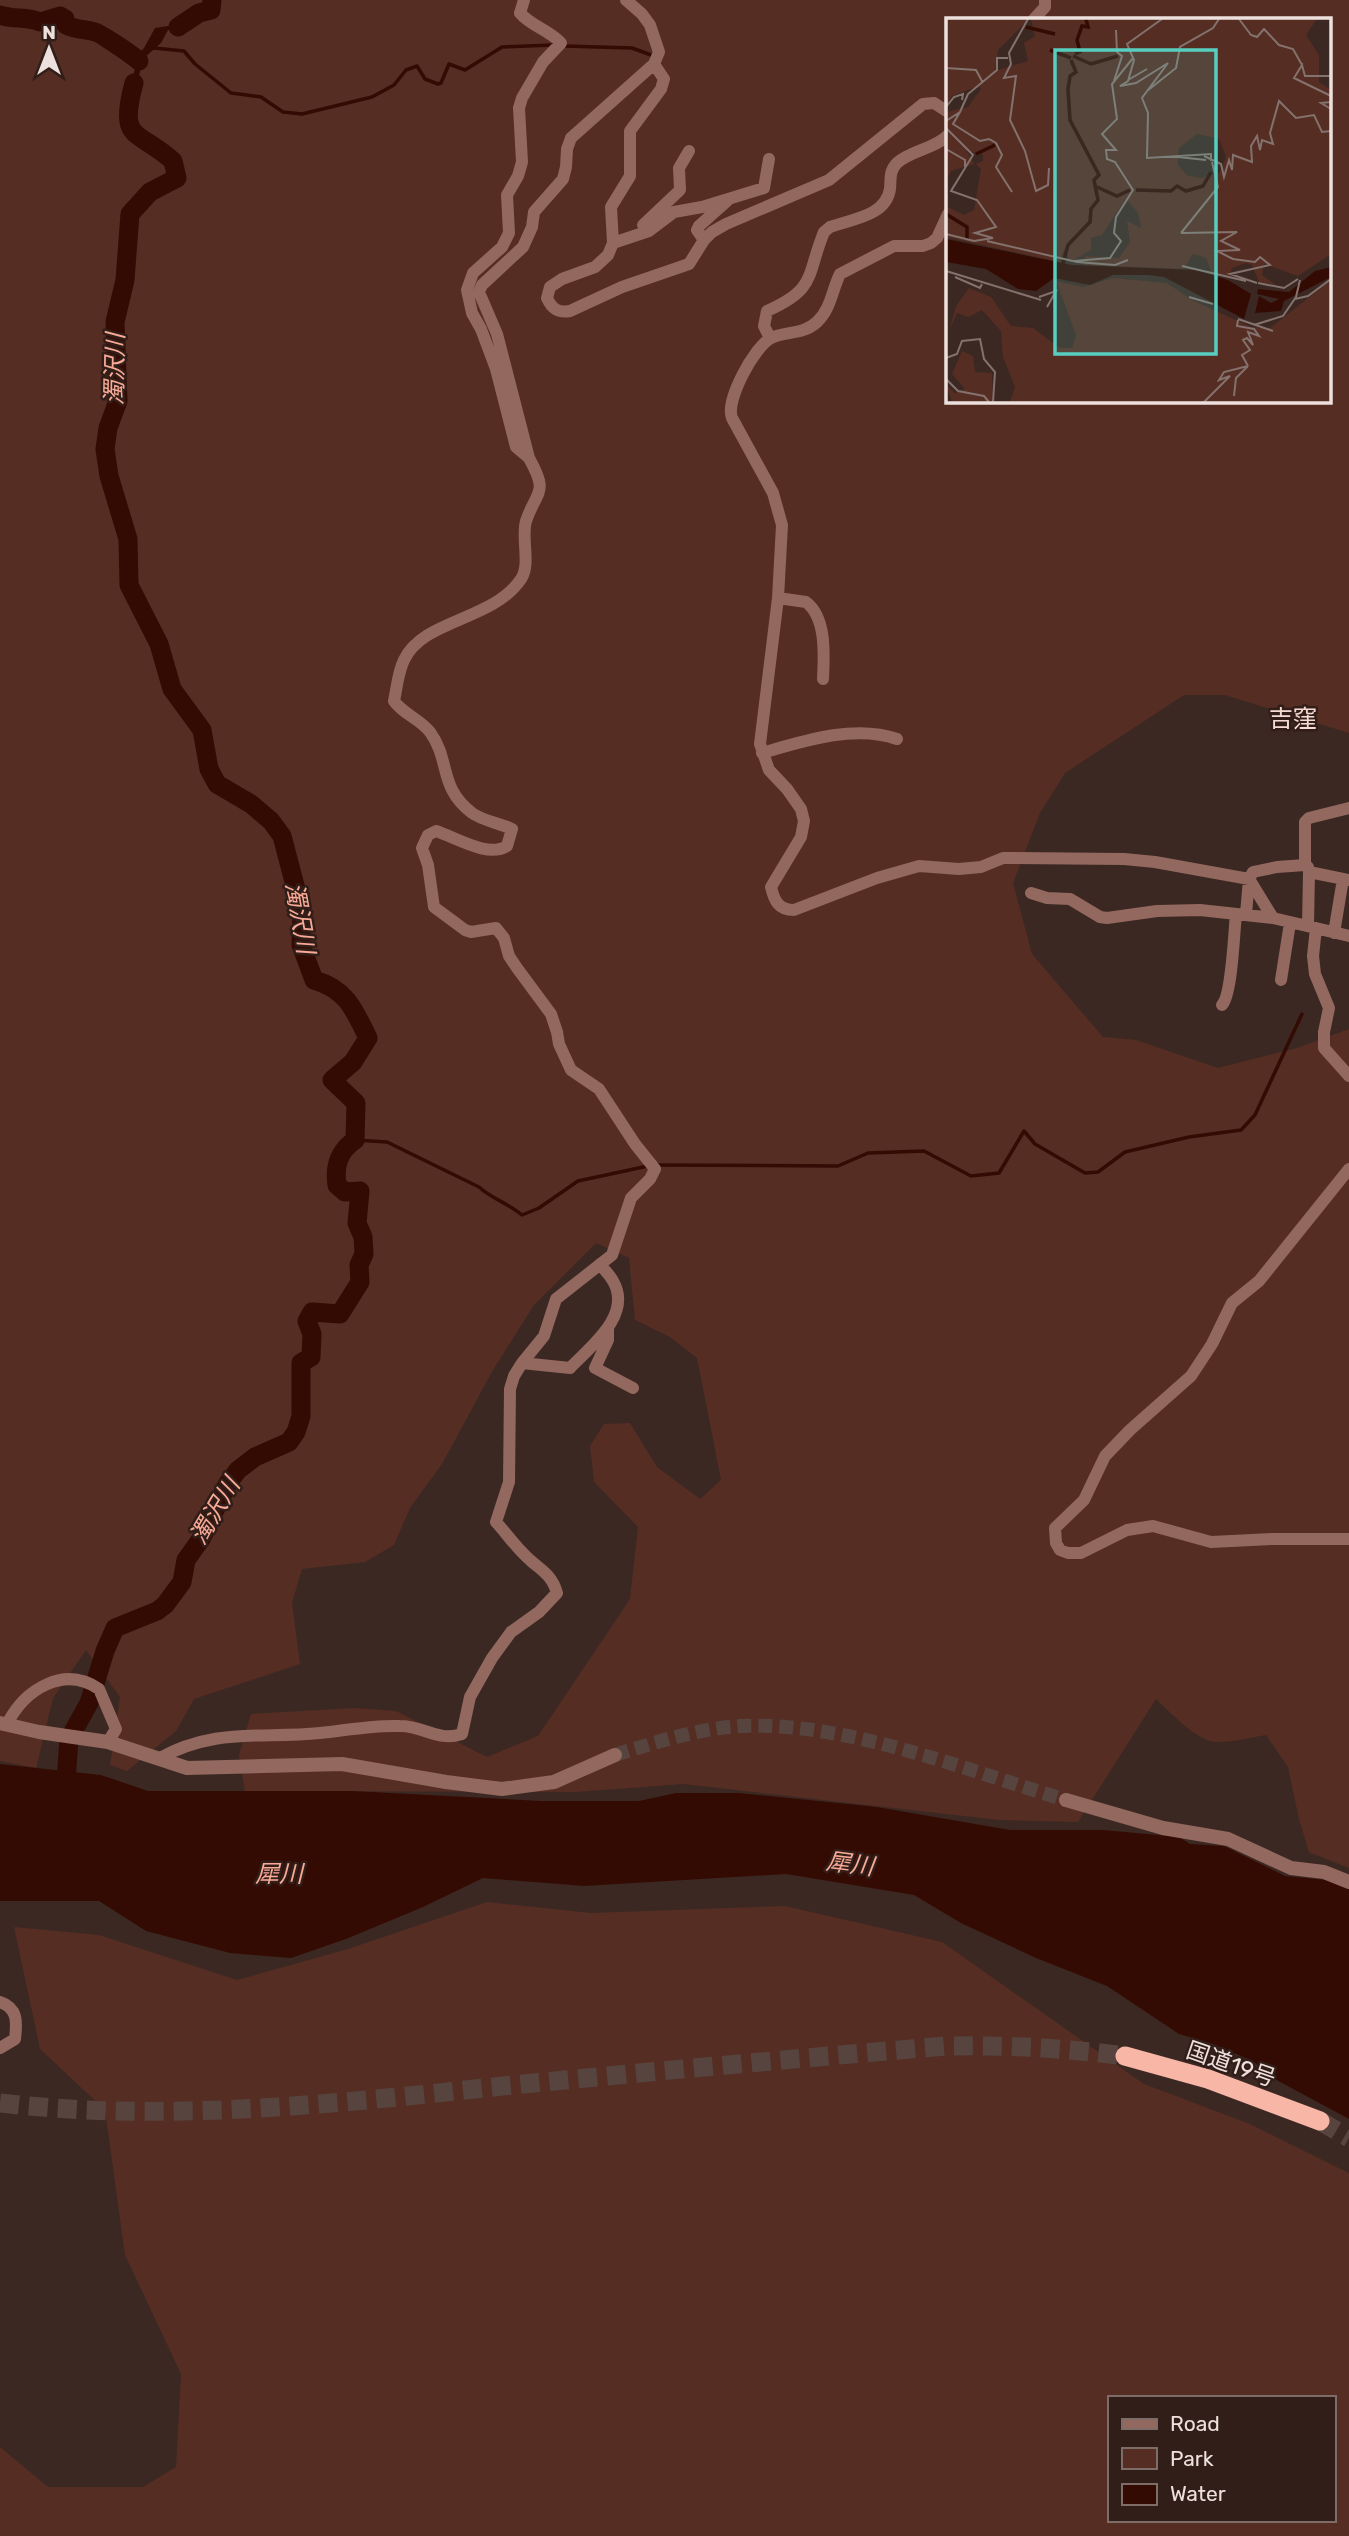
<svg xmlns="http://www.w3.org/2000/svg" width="1349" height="2536" font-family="Rubik,'Noto Sans JP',sans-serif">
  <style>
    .green { fill: #552d23; fill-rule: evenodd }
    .water { fill: #340b03 }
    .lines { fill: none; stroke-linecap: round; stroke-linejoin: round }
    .stream { stroke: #340b03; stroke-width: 3.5 }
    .river { stroke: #340b03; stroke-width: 19 }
    .tertiary-tunnel { stroke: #57443f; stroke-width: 14; stroke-dasharray: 14 7; stroke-linecap: butt }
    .trunk-tunnel { stroke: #57443f; stroke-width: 19; stroke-dasharray: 19 10; stroke-linecap: butt }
    .minor { stroke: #93685e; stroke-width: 12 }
    .tertiary { stroke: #93685e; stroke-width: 14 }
    .trunk { stroke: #f8b6a6; stroke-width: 19 }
    .labels { text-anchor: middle; stroke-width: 5; stroke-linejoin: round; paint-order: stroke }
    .street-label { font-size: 23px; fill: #eee1dd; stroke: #321e19 }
    .water-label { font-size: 24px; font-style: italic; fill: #f9aa96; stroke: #321e19 }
    .neighbourhood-label { font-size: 24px; fill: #f5dad3; stroke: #321e19 }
    .inset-river { fill: none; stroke: #340b03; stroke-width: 3.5 }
    .inset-road { fill: none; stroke: #83726d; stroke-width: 2 }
    .view { fill: #58cec0; fill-opacity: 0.15; stroke: #58cec0; stroke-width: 3.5 }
    .inset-edge { fill: none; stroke: #eee1dd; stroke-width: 3.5 }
  </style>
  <rect width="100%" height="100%" fill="#3c2823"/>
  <path class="green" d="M0,0H1349V733L1225,695H1184L1065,773L1040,813L1013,883L1032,954L1103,1037L1136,1040L1218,1068L1297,1048L1349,1029V1868L1309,1852L1299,1819L1288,1767L1266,1735C1252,1737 1220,1746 1207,1740C1188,1732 1171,1713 1156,1699L1078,1822L999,1820L684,1784L575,1792L245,1791L239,1755L251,1714L356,1708L396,1711L487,1757L538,1736L630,1599L638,1527L594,1482L590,1446L604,1424L630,1423L657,1467L700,1499L721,1480L697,1358L670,1337L635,1320L629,1258L596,1243L534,1305L493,1370L442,1464L410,1508L394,1545L365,1562L302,1569L292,1603L300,1664L194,1699L176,1731L127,1771L110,1765L120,1697L86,1650L53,1698L36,1768L0,1761ZM948,19H1330V401H948Z
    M487,1902L591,1913L785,1906L942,1942L1144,2084L1250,2124L1349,2173V2536H0V2447L48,2487H143L176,2467L181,2374L125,2255L105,2110L40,2049L14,1927L99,1935L237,1980L348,1949ZM1109,2398H1333V2520H1109Z"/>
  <path class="water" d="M200,12L201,15L182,28L168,30L161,43L144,58L130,106L126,105L136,64L134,59L144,48L155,28L181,24Z
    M0,1764L101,1775L148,1791H352L541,1801H639L676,1793H739L877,1807L1010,1830H1103L1179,1837L1190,1844L1224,1846L1285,1876L1327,1880L1349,1889V2119L1269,2076L1253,2061L1210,2043L1179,2034L1107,1986L1036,1958L961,1923L914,1895L786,1874L584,1886L483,1878L423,1907L346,1939L291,1958L230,1953L146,1931L99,1901H0Z"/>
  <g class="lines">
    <path class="stream" d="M564,46L632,48L651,55
      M154,48L184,51L195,64L231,93L261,97L283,112L302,114L372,97L394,85L406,70L417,66L425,79L438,84L441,83L449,64L465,70L502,47L553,45
      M355,1140L387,1142L479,1187C492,1199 508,1203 522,1215L539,1208L578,1181L648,1166
      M655,1165L838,1166L868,1153L924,1151L971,1176L999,1173L1024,1131L1035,1144L1085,1173L1098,1172L1125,1152L1189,1137L1241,1130L1255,1115L1302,1014"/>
    <path class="river" d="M0,15C14,20 26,16 40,22L60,16L65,19L66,25C76,30 85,29 95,32C100,33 134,56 139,61
      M178,27L199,13L211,10L212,0
      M65,1796L69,1739L89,1703L105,1651L115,1628L157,1611L165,1605L182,1582L186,1560L201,1539L228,1483L238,1470L255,1457L289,1442L296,1432L301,1416V1363L311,1357L312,1334L307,1321L312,1312L340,1314L360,1282L359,1265L364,1254L363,1237L357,1223L360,1191L345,1192L337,1185C334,1165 339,1151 355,1140L356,1103L332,1080L353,1062L368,1038C354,1009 346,989 314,980L301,945L302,912L282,836L271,821L251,804L217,784L209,769L202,730L172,689L159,644L129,585L128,539L109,476L105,449L108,428L118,401L115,322L125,280L130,214L150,192L177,178L173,161C137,129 118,142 134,83"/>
    <path class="tertiary-tunnel" d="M615,1755C656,1742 697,1729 740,1726C845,1721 966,1770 1066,1800"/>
    <path class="trunk-tunnel" d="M0,2103C171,2123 343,2103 513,2085C657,2071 802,2058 946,2046C1007,2045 1065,2048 1125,2056
      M1320,2121L1349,2138"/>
    <path class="minor" d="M524,0L520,13C531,26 549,30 561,43L543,62L522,98L519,108L522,162L518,176L507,195L509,233L502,247L473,273L467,290L472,313L481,329L496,369L516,447L529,458
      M1034,19L1045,7V0
      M654,64L664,79L661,89L630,131V176L611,207L613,243L608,255L595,267L562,279L550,287L547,298C552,309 558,313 570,311L622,287L689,264L704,240L712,232L726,224L829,180L923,104L934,103L948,112
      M948,214L937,238L931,243L923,246H894L840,274C832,290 831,309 817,322C803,335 786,331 771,338C754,347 725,401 732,418L773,493L782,525L778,598L760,744L769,770L787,789L801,809L804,821L801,837L771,887C774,900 778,910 794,910L877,878L919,866L959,869L981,867L1003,858L1124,859L1155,862L1249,879L1273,918L1349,936
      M643,225L680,190L679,168L689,151
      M704,240L697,230L699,226L727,201
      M613,243L649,231L674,212L702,207L764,188L769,159
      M770,338L764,326L767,311C817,289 806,276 824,232L830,227C852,219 886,216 890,189C891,179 889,171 897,163C911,150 935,149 948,135
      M778,598L806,602C827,618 824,656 823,679
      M762,753C803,741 855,724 897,739
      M1305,865V822L1309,818L1349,808
      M1309,872L1349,880
      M1031,893L1047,898L1070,899L1100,917L1107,918L1157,911L1200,910L1273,918
      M1246,914L1249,879L1253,872L1277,867L1305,865L1308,867L1309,872L1308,926
      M1316,928L1313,956L1315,974L1329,1008L1324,1032V1048L1349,1076
      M1334,933L1343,879
      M1281,980L1290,923
      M1222,1005C1232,995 1234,932 1236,914
      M1349,1169L1259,1281L1232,1303L1212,1344L1191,1376L1130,1430L1105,1456L1084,1500L1055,1528L1056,1543L1060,1550L1068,1553H1081L1127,1530L1153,1526L1211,1542L1272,1539H1349
      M608,1328V1340L595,1368L633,1388
      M522,1363L570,1368C590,1347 633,1315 613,1281C610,1275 604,1270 600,1264
      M7,1724C25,1689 64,1665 99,1689L116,1729L108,1742
      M158,1759C215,1727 261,1739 320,1733C348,1730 373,1725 400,1726C425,1726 437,1742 462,1734L470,1697L492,1658L511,1632L539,1612L557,1593C552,1575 542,1571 530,1560C517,1549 507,1534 496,1522L509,1482L510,1389L514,1376L522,1363L544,1336L556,1299L612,1255L631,1198L650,1179L655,1169L635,1144L599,1089L571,1070L559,1044L557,1032L551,1014L517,968L509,956L504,938L496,928L471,932L465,930L434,907L428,865L422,848L428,835L436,831C457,838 488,858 507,846L512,829C500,823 483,821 472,813C438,787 451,761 430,732C420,719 403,714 394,701C397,687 398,672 404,660C423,619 493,621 521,579C531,564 521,539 526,521C537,489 549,494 529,458L497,334L479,292L482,285L523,247L532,227L534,212L563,179L566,167L567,149L571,138L654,64L659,52L650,25L642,14L626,0
      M0,2002C18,2008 17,2022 15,2039L0,2048"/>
    <path class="tertiary" d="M0,1723L39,1732L108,1742L187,1768L342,1764L446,1782L502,1789L554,1782L615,1755
      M1066,1800L1163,1828L1228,1839L1291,1868L1324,1872L1349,1882"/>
    <path class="trunk" d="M1125,2056L1208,2079L1320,2121"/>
  </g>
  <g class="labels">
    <g class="street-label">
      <text transform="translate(1231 2064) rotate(19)" y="8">国道19号</text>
    </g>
    <g class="water-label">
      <text transform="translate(115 369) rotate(-89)" y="8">濁沢川</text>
      <text transform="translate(300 918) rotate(80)" y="8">濁沢川</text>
      <text transform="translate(215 1511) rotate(-59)" y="8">濁沢川</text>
      <text transform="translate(850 1864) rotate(7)" y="8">犀川</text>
      <text x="279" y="1882">犀川</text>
    </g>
    <g class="neighbourhood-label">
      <text x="1293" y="727">吉窪</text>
    </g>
  </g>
  <g transform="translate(946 18)">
    <rect width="385" height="385" fill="#3c2823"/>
    <path d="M0,1H83L52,32L49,53L82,43L78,25L89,18L85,1H371L360,17L373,37V64L385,72V236L352,258L318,246L316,257L330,267L313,264L306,247L300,245L286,250L283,258L265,254L260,240L247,236L238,251L138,247L139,238L173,240L184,224L181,203L195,210L192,195L180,181L156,217L145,220V232L124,244L119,230L113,244L0,219V188L18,197L28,192L35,151L30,146L37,143V137L20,132L28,146L5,153L0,164V94L22,89L35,71L33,68L6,78L0,88ZM251,116L273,121L280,139L274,154L255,160L241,157L232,147L233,130ZM167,260L221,265L246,282L305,309L324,310L385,262V384H64L69,369L57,339L55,313L36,292L22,299L11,295L3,313L10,288L23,270L45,279L65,308L87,310L114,330H126L130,317L110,263L137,269ZM16,333L27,338L29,354L46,355L47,384H6L0,367L9,375L19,371L6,356Z" fill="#552d23" fill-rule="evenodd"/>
    <path d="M0,221L126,247L250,252L282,262L305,276L298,301L218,259L203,257H167L144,267L108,260L90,273L72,271L40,251L0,244ZM385,249V259L338,283L335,293L309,295L313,278L325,285L333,281L311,276L312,271L343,274L369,253Z" fill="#340b03"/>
    <path class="inset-river" d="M80,9L109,16M104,32L125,40M129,36L134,34L131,22L136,8L142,9L140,1M127,38L145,46L172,38M30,136L49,127M151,169L171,178L184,172M190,172L225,173L231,168L240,173L257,168L265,154M0,196L21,209V222M116,249L122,227L144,204L145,191L152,182L148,162L153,157L124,102L122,71L124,58L130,54L125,42"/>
    <path class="inset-road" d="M82,1L63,35L65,46L58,60L70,58L64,102L79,133L90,173L102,167L103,150M216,1L181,26L188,42L182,63L174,68L190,65L222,45L196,80L202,95L201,140L265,136V143M293,1L305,17L311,19L318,11L333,27L347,31L356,47M0,50L30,52L37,65M385,58H359L356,47L348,60L385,78M182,62L201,51M168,63L176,38L171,34L170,12M201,73L230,50L234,29L267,10L273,1M385,84L375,85L385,91M0,89L8,79L17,76L16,82M14,94L7,106L34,123L43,121L50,125L56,137L50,149L66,174M0,103L14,94L22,76L51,52V40H62M0,110L27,137L5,173L31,182L50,209L29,215L47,220L28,223M0,131L19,142V149M258,138L275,146L278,159L283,142L286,152L287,137L306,144L305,128L311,118L314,132L316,122L327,126L324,115L333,83L350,100L368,97L376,114L385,113M232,139L260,142M235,215L291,214L275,223L294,232L271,233L287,241L309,244L314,239L324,247L284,256L311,265M235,215L272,169L266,144M0,216L28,223M41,223L131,244L169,247L182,242M128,243L164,240L175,223L168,215L170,199L187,172L169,144L161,141L160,132H170L156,116L171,101L166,66L187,40M236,248L300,263M0,253L95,282M9,259L34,270L36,266M312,265L338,270L352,261M93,279L110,273L101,289M243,279L267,286M349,281L362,278L385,261M292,301L327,313M292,302L291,308L308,311L313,318L302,314L307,327L301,320L297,322L304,332L296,337L302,348M308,307L337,298L350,279L354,262M0,340L11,336L16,323L34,321L38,341L49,354L47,384M0,361L12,373L38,378L43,384M288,378L290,360L302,348M258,384L284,358L273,362L278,354L302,348"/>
    <path class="view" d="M109,32H270V336H109Z"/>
    <rect width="385" height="385" class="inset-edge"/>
  </g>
  <rect x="1108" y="2396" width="228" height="126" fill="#321e19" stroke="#7d6c67" stroke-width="2"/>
  <rect x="1122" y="2419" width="35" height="10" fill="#93685e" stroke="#7d6c67" stroke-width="2"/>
  <text x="1170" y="2431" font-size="21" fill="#eee1dd">Road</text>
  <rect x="1122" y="2448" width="35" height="21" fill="#552d23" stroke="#7d6c67" stroke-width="2"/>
  <text x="1170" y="2466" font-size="21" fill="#eee1dd">Park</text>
  <rect x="1122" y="2484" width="35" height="21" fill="#340b03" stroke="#7d6c67" stroke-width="2"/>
  <text x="1170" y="2501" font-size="21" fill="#eee1dd">Water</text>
  <g transform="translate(49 49)" stroke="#321e19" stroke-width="5" paint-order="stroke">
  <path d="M0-5L12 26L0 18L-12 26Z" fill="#eee1dd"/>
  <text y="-10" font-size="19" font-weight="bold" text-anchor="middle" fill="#eee1dd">N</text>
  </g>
</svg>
